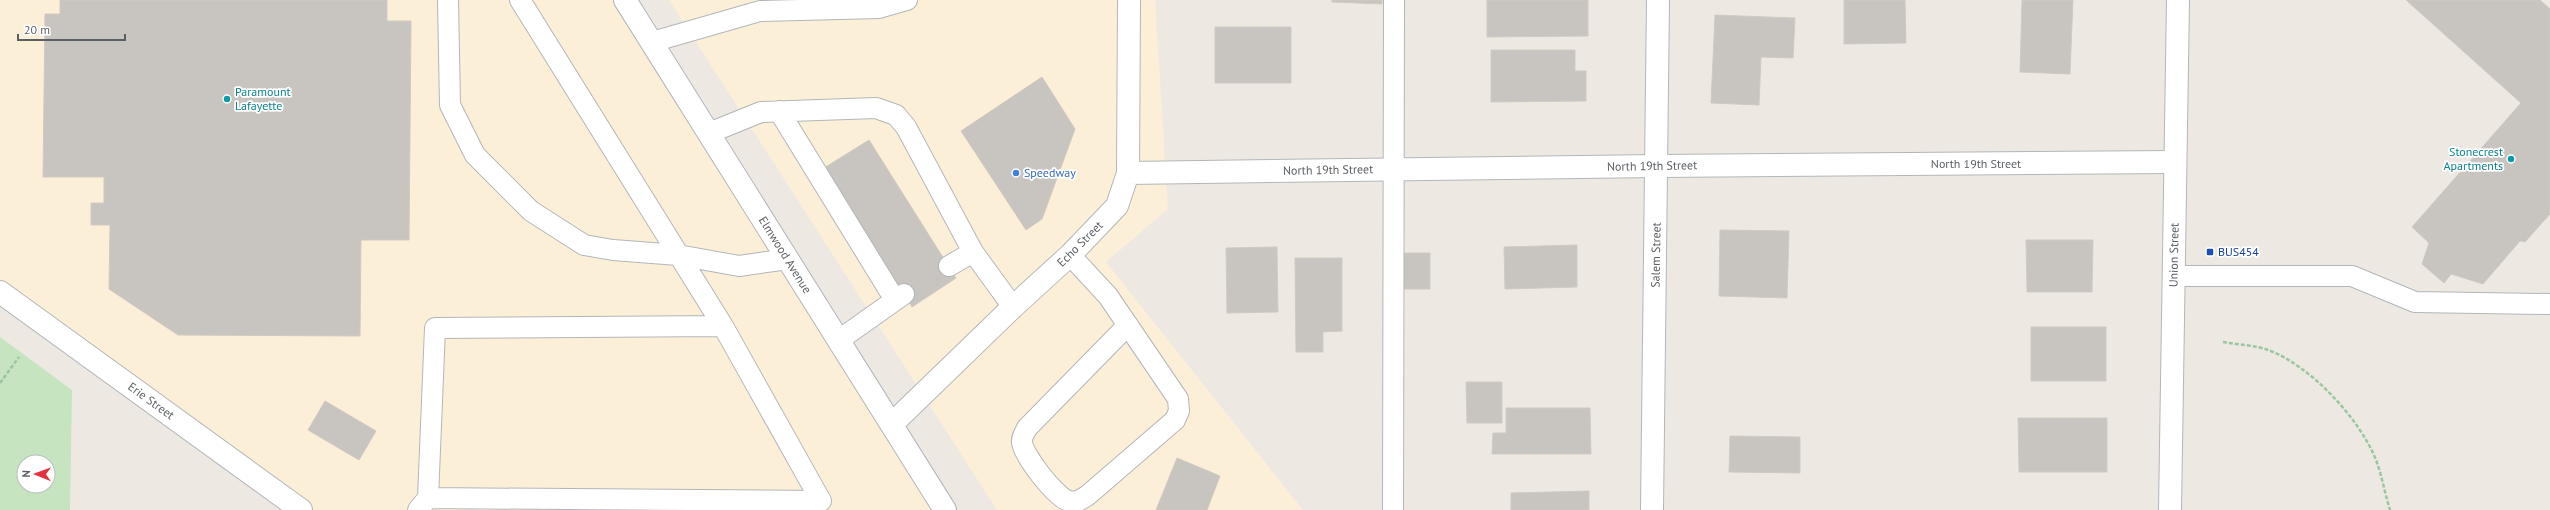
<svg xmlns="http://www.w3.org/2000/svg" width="2550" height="510" font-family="'PT Sans',sans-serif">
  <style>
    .commercial { fill: #fcefd8 }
    .green { fill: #c5e4bf; fill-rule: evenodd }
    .building { fill: #c8c4bf; stroke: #d1cac1 }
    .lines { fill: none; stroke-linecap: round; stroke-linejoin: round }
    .service-casing { stroke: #b3b6b9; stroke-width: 22 }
    .minor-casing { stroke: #b3b6b9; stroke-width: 24 }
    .secondary-casing { stroke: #b2b6ba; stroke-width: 24 }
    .path { stroke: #9ac7a1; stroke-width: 2.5; stroke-dasharray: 4 2; stroke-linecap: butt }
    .service { stroke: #fff; stroke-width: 20 }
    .minor { stroke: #fff; stroke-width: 22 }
    .secondary { stroke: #fff; stroke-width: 22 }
    .culture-dot { fill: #0f9aa8; stroke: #fff; stroke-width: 1.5 }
    .shop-dot { fill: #3f7fe0; stroke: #fff; stroke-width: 1.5 }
    .transit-dot { fill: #1a4fb4; stroke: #fff; stroke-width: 1.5 }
    .labels { text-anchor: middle; stroke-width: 3.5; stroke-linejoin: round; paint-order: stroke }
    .culture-label { font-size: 12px; fill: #0d838f; stroke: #fff; text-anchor: start }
    .street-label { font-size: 12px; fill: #5b5f63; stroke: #fff }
    .shop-label { font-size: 12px; fill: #366cbe; stroke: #fff; text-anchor: start }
    .transit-label { font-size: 12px; fill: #164399; stroke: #fff; text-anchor: start }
  </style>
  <rect width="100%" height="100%" fill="#ede9e2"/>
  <path class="commercial" d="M0,0H625L945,510H301L0,292Z
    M669,0H1155L1168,209L1106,262L1303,510H997Z"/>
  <path class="green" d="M0,337L72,390L70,510H0ZM24,462H48V486H24Z"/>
  <path class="building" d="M60,0H387V21H411L409,240H361L360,336L178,335L109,289L110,225H91V203H104V177H43L45,14H60Z
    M1332,0H1382V4L1332,2Z
    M1487,0H1588V36L1487,37Z
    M1844,0H1905L1906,43L1844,44Z
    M2022,0H2073L2070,74L2020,72Z
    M2406,0H2540L2550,9V214L2525,242L2520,241L2483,284L2451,274L2444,283L2422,264L2429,243L2412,227L2521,103Z
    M1715,15L1795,18L1793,58L1761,57L1759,105L1711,103Z
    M1215,27H1291V83H1215Z
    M1491,50H1575V71H1586V101L1491,102Z
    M1042,77L1075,129L1042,219L1026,230L961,131Z
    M869,140L956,278L912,307L824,168Z
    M1720,230L1789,231L1787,298L1719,296Z
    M2026,240H2093L2092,292H2027Z
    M1577,245V287L1505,289L1504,247Z
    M1277,247L1278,312L1227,313L1226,248Z
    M1397,253H1430V289H1397Z
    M1295,258H1342V331L1323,332V352H1296Z
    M2031,327H2106V381H2031Z
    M1466,382H1502V423H1467Z
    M325,401L376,431L359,460L308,430Z
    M1506,408H1590L1591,454H1492L1493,433H1506Z
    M2018,418H2107V472H2019Z
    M1730,436L1800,437V473L1729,472Z
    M1177,458L1220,476L1207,510H1156Z
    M1589,491V510H1511V493Z"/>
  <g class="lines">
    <g class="service-casing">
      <path id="service" d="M448,0L450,105L475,155L531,211L584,245L613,250L678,255L739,266L788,259
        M520,0L723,326
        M652,42L760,11L879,8L907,0
        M779,111L895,300
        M709,133L761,112L876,108L896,115L906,127L973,252L1013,307
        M1070,255L1108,296L1178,399L1179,411L1175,420L1088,495C1082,499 1077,503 1069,501C1056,498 1023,455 1022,442C1021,438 1025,432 1027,428L1128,325
        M949,266L973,252
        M2174,276H2352L2415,302L2550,304
        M839,340L904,294
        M418,510L428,498L435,328L723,326L821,501L428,498
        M1393,510L1394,0"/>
    </g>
    <g class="minor-casing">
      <path id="minor" d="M1128,173L1657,166L2175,162
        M0,292L301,510
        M892,424L1013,307L1070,255L1117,206L1128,173L1129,0"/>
    </g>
    <g class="secondary-casing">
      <path id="secondary" d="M625,0L945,510
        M1652,510L1658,0
        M2170,510L2178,0"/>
    </g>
    <path class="path" d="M2223,342C2238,345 2255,345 2268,350C2310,365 2360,419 2376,460C2382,476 2385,494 2390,510
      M0,383L19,357"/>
    <use href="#service" class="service"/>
    <use href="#minor" class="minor"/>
    <use href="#secondary" class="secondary"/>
  </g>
  <g class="culture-dot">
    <circle cx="227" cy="99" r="4"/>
    <circle cx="2511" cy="159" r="4"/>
  </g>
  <circle class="shop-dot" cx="1016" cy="173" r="4"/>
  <rect class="transit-dot" x="2206" y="248" width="8" height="8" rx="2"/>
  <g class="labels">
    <g class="culture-label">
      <text x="235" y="96">Paramount<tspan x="235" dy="14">Lafayette</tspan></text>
      <text x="2503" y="156" text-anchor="end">Stonecrest<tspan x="2503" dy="14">Apartments</tspan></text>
    </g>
    <g class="street-label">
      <text x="1976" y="168">North 19th Street</text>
      <text transform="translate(1652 166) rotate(-1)" y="4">North 19th Street</text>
      <text transform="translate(1328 170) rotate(-1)" y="4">North 19th Street</text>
      <text transform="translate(1080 244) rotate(-45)" y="4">Echo Street</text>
      <text transform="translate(785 255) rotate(58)" y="4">Elmwood Avenue</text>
      <text transform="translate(1656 255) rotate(-89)" y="4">Salem Street</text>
      <text transform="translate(2174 255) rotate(-89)" y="4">Union Street</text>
      <text transform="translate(151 401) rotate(36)" y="4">Erie Street</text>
    </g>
    <g class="shop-label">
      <text x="1024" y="177">Speedway</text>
    </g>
    <g class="transit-label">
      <text x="2218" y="256">BUS454</text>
    </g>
  </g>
  <g transform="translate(36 474) rotate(271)"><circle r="19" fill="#ffffff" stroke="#bdbfc1"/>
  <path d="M0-3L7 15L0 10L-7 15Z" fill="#e3323d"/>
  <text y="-6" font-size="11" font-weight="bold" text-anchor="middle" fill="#5b5f63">N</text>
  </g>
  <path d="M18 34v6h107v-6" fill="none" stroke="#5b5f63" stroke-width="2"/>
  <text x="24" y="34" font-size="12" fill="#5b5f63" stroke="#ffffff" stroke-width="3" paint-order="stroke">20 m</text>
</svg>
